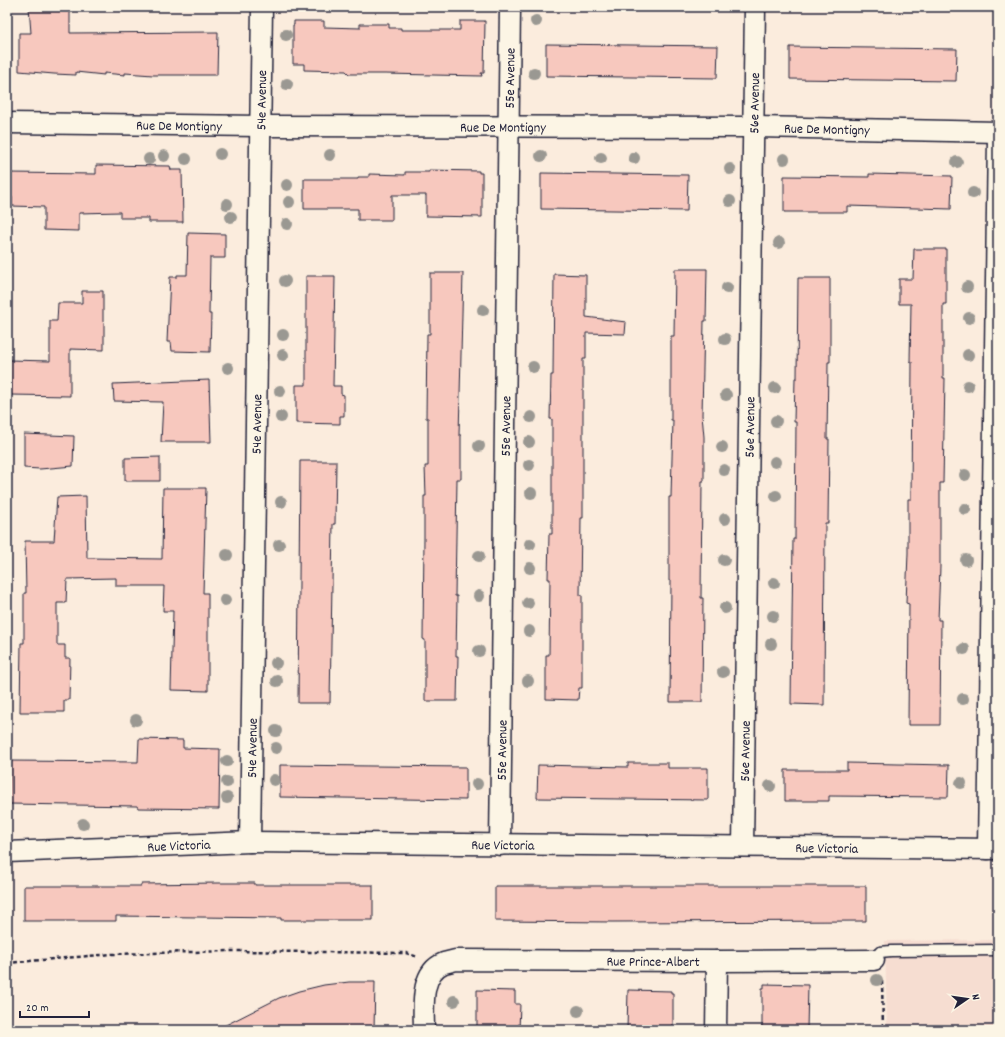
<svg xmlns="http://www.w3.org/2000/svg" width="1005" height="1037" font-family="Dekko,sans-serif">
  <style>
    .built { fill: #f6ddd1 }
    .building { fill: #f7c8be; stroke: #22223b }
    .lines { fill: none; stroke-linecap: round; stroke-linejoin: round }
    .lane-casing { stroke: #22223b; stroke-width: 13 }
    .street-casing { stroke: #22223b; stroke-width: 23 }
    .path { stroke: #22223b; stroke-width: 2.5; stroke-dasharray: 4 3; stroke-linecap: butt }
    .lane { stroke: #fcf5e5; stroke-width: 10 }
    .street { stroke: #fcf5e5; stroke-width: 20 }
    .tree { fill: #9a9892 }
    .labels { text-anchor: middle; stroke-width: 3; stroke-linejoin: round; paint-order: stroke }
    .street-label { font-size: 14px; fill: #22223b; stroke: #fcf5e5 }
  </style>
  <rect width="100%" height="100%" fill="#fbecdd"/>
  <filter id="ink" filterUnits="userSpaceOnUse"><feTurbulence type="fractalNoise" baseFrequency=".025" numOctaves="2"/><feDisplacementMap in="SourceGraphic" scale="8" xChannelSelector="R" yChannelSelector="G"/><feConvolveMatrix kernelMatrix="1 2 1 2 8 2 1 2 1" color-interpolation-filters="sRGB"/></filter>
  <g filter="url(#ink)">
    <path class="built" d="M998,940V1030H887L885,941Z"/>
    <path class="building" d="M29,7H70V33L218,32L217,75H153L125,73V75L104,73V75L76,72V75L54,74L19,71V33H31Z
      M294,21H324V27L360,28V24H389V28H401V30H460V21H485L484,73H481L482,76L385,74H349L346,71L304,70V64H293V25H294Z
      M546,44L718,46L717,78L546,76Z
      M790,47L957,49L956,81L790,79Z
      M96,165L170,166L171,170H182L183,222H149V218H120V212L79,213V231L44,230V207L12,206V197H8L9,173L96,174Z
      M429,170L479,171V173H482V217L426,216V195H392V220H358V209H304V179H358V177H369V174L405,175V172H429Z
      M541,173L688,175L687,211L541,209Z
      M869,174L952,176L951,209L847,206V212H784V176L869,177Z
      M188,233L225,234V258H210L209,314H211L210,352L172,351L171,342H167L170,277H177V275H187Z
      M914,249H946V304H943V378H945L943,483H940V567L938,620H941L940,725H908L909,604L906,603L908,553V499H911L912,362H910L911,304H899V279H913Z
      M675,269H707L706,321H704L702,415L704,437V481H702L701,598H703L702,702H670L671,581H669V497H671L673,420H671V336H674Z
      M430,273H463L459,435H461V479H457L455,596H457L456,656H458L457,701H425V640L423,639L424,537V496H426L425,466H428V418H426L427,334H430Z
      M554,274L586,275V317L626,322L625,334L586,333V359H583V518H581L580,595H582V688H579L578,700L546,699V655H549L550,579H548L549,534H552V419H550L551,375H553Z
      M306,276H335L333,386H341V394L344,395V416H340V424L296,423V385H306Z
      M798,278H830V362H828L827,439H829L828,523H825L824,705L791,704L793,539H795L796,422H794L795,378H797Z
      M82,291H103V322H104V350L70,349V396L11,395L9,360L50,361V321H57L58,303H82Z
      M209,380L211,442H161L163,402L114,401L113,384Z
      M24,434L74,436L73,466L40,469L24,468Z
      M160,457V481H125V458Z
      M300,461H336L335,524H333L330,703H298Z
      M163,488H206L203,593H208V691L171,690L173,611H163L164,586H116V578L67,579L66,603H57V645H65V658H70L69,700H64V712H20L21,643H24V593H26L25,541H54L57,497L86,496L87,558L162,559Z
      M139,739L183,740V748L220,749L219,809L138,808L137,806L9,804L10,761L138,762Z
      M628,763H668V768H708V800L537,798L538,765L628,767Z
      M847,763L949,765L948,797L829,796V801H785V770H847Z
      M280,765L466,767V800L280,797Z
      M217,883H255V885H373V920H281V918L116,916V921H24V886H141V884Z
      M495,886H866V921L612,922L495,921Z
      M349,982H375L374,1030H216L279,998L299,991L324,985Z
      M764,984L808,985L807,1030H762V988H764Z
      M477,990L515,991V1004H520L519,1030H477Z
      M628,990L671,991V993H673V1030H627Z"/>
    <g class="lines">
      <g class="lane-casing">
        <path id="lane" d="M874,960L880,952L891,951L998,950"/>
      </g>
      <g class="street-casing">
        <g id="street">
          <path id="s1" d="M7,123L261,126L754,127L998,132"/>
          <path id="s2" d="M250,842L262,7"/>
          <path id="s3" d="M500,845L510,7"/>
          <path id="s4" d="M743,846L755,7"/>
          <path d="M988,849L998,138"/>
          <path id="s5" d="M7,852L250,842L998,849"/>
          <path id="s6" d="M424,1030C424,1009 419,973 444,963C448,962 452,961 456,960L717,961L874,960"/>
          <path d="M716,1030L717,961"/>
        </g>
      </g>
      <path class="path" d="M7,963L112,954L231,951L406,953L418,957
        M882,981L883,1030"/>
      <use href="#lane" class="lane"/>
      <use href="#street" class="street"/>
    </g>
    <g class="tree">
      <circle cx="536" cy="21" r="6"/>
      <circle cx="286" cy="35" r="6"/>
      <circle cx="534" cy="73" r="6"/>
      <circle cx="287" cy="84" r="6"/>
      <circle cx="220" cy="154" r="6"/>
      <circle cx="330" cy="155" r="6"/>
      <circle cx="164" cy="156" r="6"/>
      <circle cx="541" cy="156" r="6"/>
      <circle cx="601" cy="158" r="6"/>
      <circle cx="634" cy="158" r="6"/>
      <circle cx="149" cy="159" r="6"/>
      <circle cx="186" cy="159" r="6"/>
      <circle cx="784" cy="159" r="6"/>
      <circle cx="957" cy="162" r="6"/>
      <circle cx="730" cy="169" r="6"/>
      <circle cx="287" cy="185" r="6"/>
      <circle cx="973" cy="193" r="6"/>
      <circle cx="730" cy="201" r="6"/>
      <circle cx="289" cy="202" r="6"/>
      <circle cx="227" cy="204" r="6"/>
      <circle cx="231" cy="217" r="6"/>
      <circle cx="287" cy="224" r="6"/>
      <circle cx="779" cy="243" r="6"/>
      <circle cx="285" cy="281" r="6"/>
      <circle cx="967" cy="287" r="6"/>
      <circle cx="727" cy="288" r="6"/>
      <circle cx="483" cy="310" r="6"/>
      <circle cx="969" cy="318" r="6"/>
      <circle cx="283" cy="335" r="6"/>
      <circle cx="725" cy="339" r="6"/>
      <circle cx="283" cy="355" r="6"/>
      <circle cx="968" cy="355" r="6"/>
      <circle cx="533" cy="367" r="6"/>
      <circle cx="228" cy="368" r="6"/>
      <circle cx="968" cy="386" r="6"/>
      <circle cx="775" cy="388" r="6"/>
      <circle cx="280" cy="391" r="6"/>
      <circle cx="726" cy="395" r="6"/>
      <circle cx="281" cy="417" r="6"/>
      <circle cx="531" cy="417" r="6"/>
      <circle cx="776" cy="421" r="6"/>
      <circle cx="529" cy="442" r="6"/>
      <circle cx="479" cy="446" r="6"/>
      <circle cx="722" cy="447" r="6"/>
      <circle cx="775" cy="462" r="6"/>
      <circle cx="529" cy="465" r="6"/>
      <circle cx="724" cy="470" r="6"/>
      <circle cx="965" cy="475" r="6"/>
      <circle cx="531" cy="493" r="6"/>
      <circle cx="776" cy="496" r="6"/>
      <circle cx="281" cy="502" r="6"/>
      <circle cx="965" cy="509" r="6"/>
      <circle cx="725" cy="519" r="6"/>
      <circle cx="530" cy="544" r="6"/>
      <circle cx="279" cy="545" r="6"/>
      <circle cx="227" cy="555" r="6"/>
      <circle cx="479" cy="556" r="6"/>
      <circle cx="724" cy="560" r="6"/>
      <circle cx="966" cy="560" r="6"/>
      <circle cx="530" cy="568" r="6"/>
      <circle cx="774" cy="583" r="6"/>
      <circle cx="479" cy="596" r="6"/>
      <circle cx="225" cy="600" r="6"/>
      <circle cx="528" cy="603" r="6"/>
      <circle cx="725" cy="608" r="6"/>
      <circle cx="773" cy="616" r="6"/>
      <circle cx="529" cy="631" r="6"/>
      <circle cx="771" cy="644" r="6"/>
      <circle cx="964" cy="649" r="6"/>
      <circle cx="479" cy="651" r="6"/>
      <circle cx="276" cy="663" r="6"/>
      <circle cx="723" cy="672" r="6"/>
      <circle cx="277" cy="681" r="6"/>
      <circle cx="528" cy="681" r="6"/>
      <circle cx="963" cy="699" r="6"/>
      <circle cx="136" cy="720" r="6"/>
      <circle cx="276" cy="731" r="6"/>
      <circle cx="276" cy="748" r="6"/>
      <circle cx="227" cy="761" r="6"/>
      <circle cx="274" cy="780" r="6"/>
      <circle cx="227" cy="782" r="6"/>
      <circle cx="961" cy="783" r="6"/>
      <circle cx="477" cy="784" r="6"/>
      <circle cx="770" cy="786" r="6"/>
      <circle cx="227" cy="798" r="6"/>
      <circle cx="83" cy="824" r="6"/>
      <circle cx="877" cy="980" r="6"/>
      <circle cx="454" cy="1001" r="6"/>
      <circle cx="578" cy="1011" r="6"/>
    </g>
  </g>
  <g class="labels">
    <g class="street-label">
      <text dy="5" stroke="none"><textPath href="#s3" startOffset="767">55e Avenue</textPath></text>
      <text dy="5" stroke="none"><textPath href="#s2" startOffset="742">54e Avenue</textPath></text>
      <text dy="5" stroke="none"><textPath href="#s4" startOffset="743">56e Avenue</textPath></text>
      <text dy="5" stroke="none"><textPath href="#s1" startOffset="172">Rue De Montigny</textPath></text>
      <text dy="5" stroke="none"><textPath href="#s1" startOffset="496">Rue De Montigny</textPath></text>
      <text dy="5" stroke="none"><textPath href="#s1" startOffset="820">Rue De Montigny</textPath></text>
      <text dy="5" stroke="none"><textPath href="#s2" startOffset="418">54e Avenue</textPath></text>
      <text dy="5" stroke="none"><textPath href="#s3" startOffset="419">55e Avenue</textPath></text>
      <text dy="5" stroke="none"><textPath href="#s4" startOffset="419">56e Avenue</textPath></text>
      <text dy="5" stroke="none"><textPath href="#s2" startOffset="94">54e Avenue</textPath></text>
      <text dy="5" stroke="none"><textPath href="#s3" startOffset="95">55e Avenue</textPath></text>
      <text dy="5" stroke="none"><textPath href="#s4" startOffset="95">56e Avenue</textPath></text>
      <text dy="5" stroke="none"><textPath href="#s5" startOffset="496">Rue Victoria</textPath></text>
      <text dy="5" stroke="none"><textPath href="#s5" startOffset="172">Rue Victoria</textPath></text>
      <text dy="5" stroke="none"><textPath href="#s5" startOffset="820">Rue Victoria</textPath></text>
      <text dy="5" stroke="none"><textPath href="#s6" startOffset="284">Rue Prince-Albert</textPath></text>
    </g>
  </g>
  <rect width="1005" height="1037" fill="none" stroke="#fcf5e5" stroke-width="24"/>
  <rect x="12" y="12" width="981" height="1013" fill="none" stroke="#22223b" stroke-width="1.5" filter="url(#ink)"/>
  <g transform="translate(967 999) rotate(77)" stroke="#fcf5e5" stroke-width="3" paint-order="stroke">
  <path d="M0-3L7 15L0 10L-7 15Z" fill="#22223b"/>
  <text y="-6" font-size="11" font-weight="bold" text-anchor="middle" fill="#22223b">N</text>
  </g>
  <path d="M20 1011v6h69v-6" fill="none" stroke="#22223b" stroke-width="2"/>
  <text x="26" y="1011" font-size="12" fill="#22223b" stroke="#fcf5e5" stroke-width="3" paint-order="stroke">20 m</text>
</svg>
